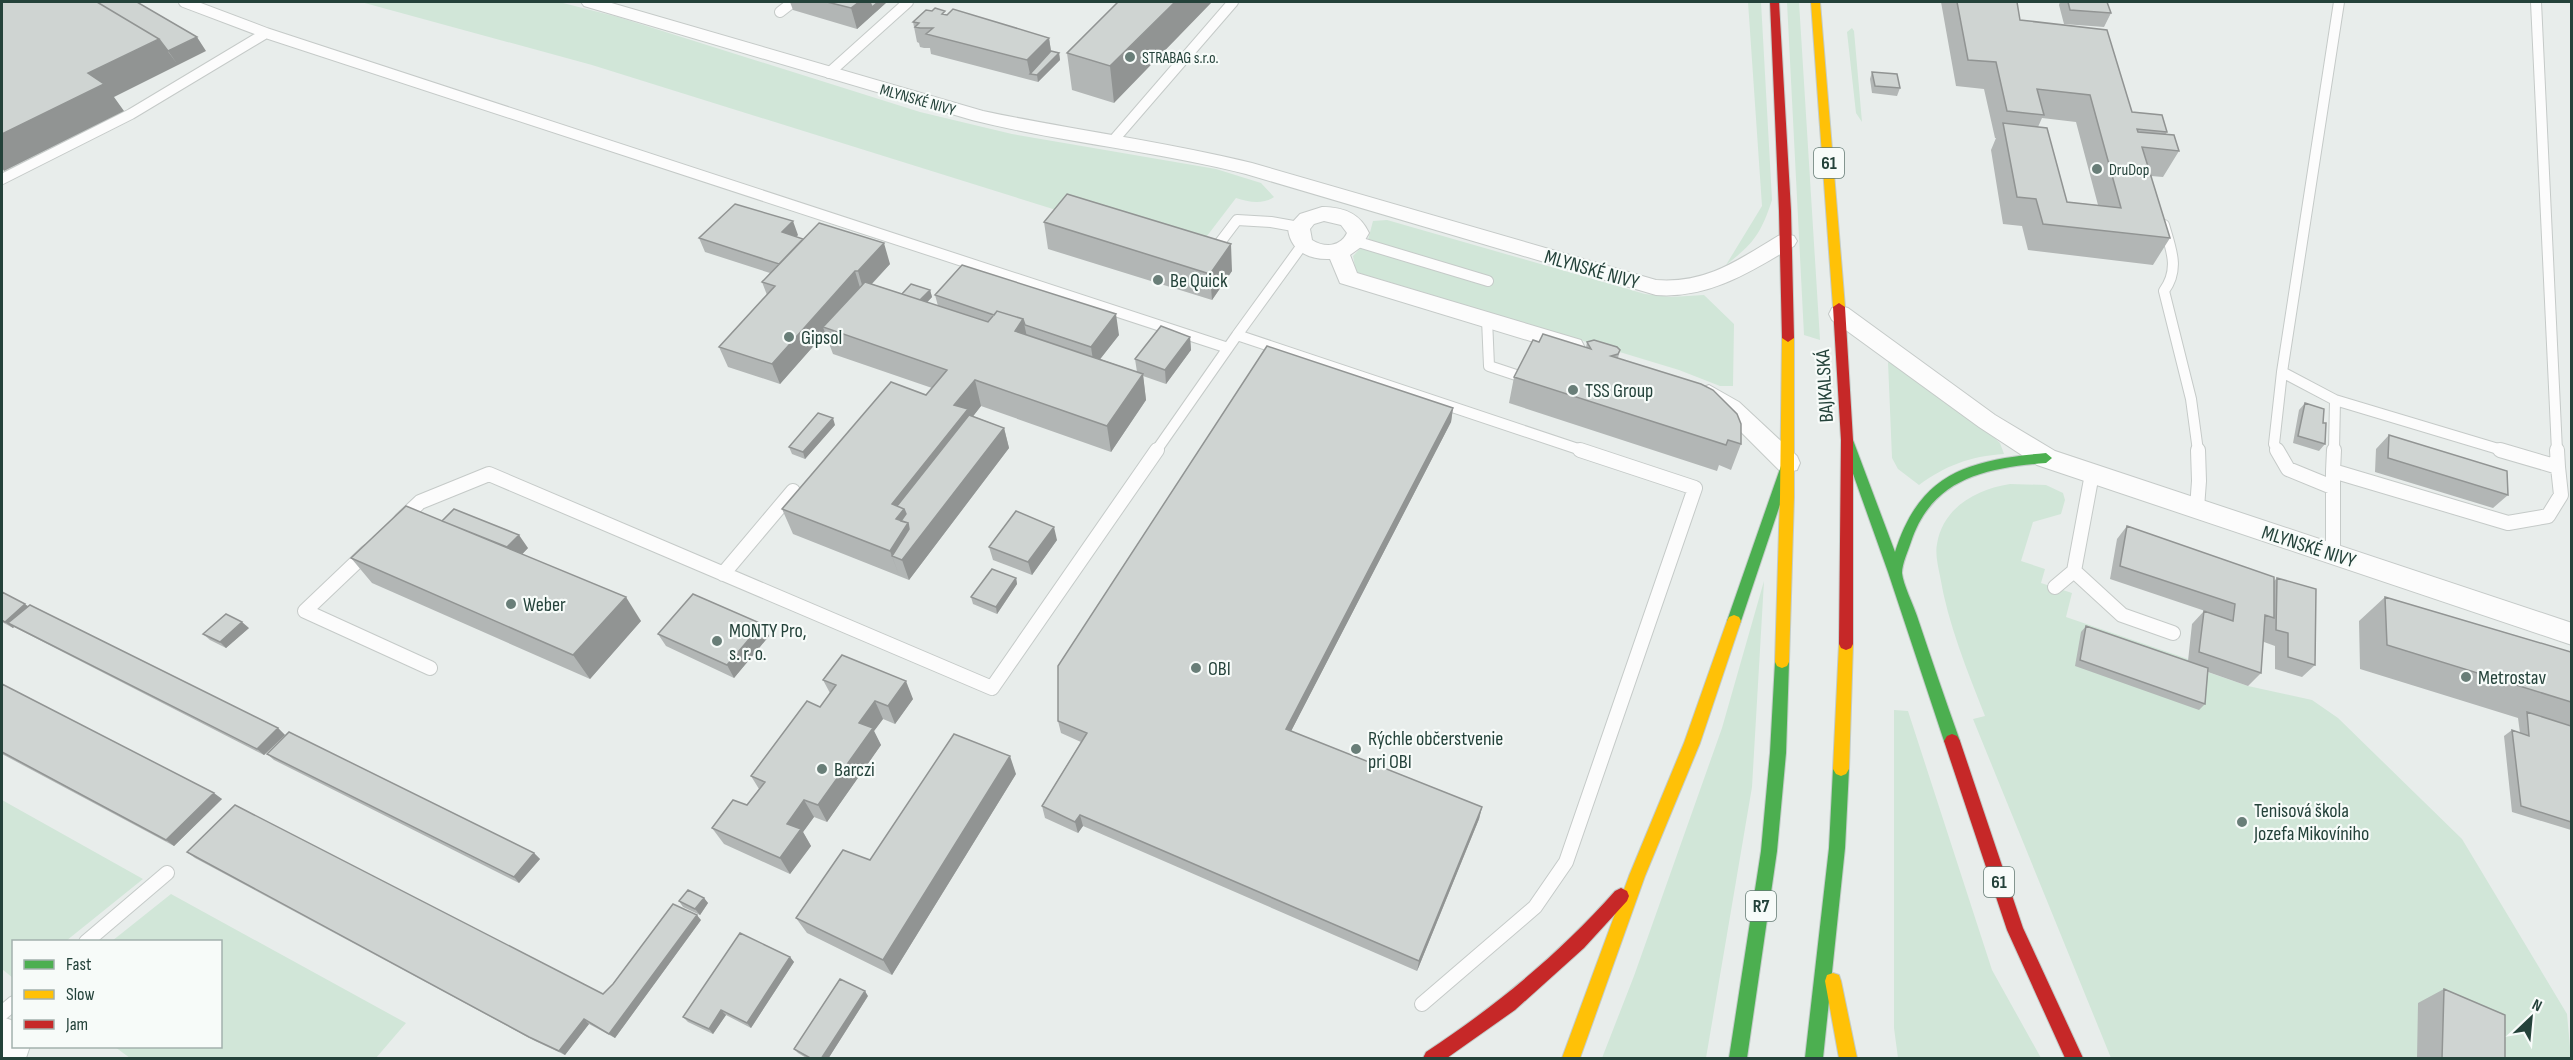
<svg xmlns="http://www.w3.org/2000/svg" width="2573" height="1060" font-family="'Sofia Sans Condensed',sans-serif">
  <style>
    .green { fill: #d1e6d8 }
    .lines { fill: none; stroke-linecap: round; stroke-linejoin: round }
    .lane-far1-casing { stroke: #c5cac8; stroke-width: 12 }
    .lane-casing { stroke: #c5cac8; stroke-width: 16 }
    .street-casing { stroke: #c5cac8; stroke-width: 2 }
    .fast-casing { stroke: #c3ccc9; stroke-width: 2 }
    .slow-casing { stroke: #c3ccc9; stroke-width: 2 }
    .jam-casing { stroke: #c3ccc9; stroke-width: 2 }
    .lane-far1 { stroke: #fcfcfc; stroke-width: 10 }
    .lane { stroke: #fcfcfc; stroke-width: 14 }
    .street { fill: #fcfcfc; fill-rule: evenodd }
    .fast { fill: #4caf50; fill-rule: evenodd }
    .slow { fill: #ffc107; fill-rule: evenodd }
    .jam { fill: #c62828; fill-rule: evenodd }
    .wall { fill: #b2b6b5; fill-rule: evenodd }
    .shaded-wall { fill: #919493 }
    .building { fill: #cfd4d2; stroke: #919493; stroke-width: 1.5 }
    .poi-dot { fill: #697e78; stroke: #f7fbf9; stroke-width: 2 }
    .labels { text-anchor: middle; stroke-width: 4.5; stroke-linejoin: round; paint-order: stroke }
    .far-poi-label { font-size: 16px; fill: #24423a; stroke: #f7fbf9; text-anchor: start }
    .far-street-label { font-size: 16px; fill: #24423a; stroke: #f7fbf9 }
    .shield { fill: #f7fbf9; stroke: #637a73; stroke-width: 1.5 }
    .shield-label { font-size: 18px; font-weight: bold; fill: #24423a }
    .street-label { font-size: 20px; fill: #24423a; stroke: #f7fbf9 }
    .poi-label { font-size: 20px; fill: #24423a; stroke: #f7fbf9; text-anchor: start }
  </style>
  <rect width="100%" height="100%" fill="#e8edeb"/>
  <path class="green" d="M361,2H559L618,17L920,112L1012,134L1216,169L1261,183L1274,197C1263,205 1248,202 1236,198L1194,253L592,65Z
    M1748,2H1761L1772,200C1761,234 1753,244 1726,265L1762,206Z
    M1787,2H1799L1820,340L1804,335Z
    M1852,28L1854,31L1862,122L1856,113L1847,32Z
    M1387,220L1645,294L1671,297L1704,295L1734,324L1733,386H1720L1679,370L1356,272L1353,256L1368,240L1373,221Z
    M1888,362L1895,365L1987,431L2000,443L2004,454C1970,456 1945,466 1919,485L1898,469L1892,458Z
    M2010,484L2046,485L2063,493L2065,500L2061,514L2033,522L2021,561L2045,569L2041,583L2072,593L2066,617L2188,659L2187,665L2248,686L2312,700L2338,718L2462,839L2567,1014L2571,1058H2111L1973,719L1985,716C1967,670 1948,624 1940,576C1938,566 1935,554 1937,544C1943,507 1977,489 2010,484Z
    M1764,581L1752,787L1706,1058H1602L1634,976L1722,728Z
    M1894,710L1908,711L1992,970L2041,1058H1898L1894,1028Z
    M2,800L143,879L66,941L14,942L13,978L2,969Z
    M171,894L406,1023L376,1058H130L115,1047L220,1046V942L112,941Z"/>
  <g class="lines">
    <g class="lane-far1-casing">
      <path id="lane-far1" d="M2536,2L2557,451
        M780,12L793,2
        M266,33L1228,348
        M829,73L908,2
        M1112,142L1233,2
        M2,179L131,114L266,33L184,2
        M2164,225C2171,249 2180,269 2164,291L2191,399L2198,451
        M1355,241L1488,281
        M1303,244L1237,335L1584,451
        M1212,253L1237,220L1271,222L1299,227
        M1487,319L1489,366L1516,375
        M2335,400L2282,372L2339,2
        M1156,451L1237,335
        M2278,451L2274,444L2282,372
        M2334,451L2335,400L2505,451"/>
    </g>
    <g class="lane-casing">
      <path id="lane" d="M2277,450L2288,469L2332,487
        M2557,450L2558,467
        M2333,471L2508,523L2548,516L2561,495L2558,467L2500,450
        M2333,471V553
        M2333,471L2334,450
        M2197,508L2199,481L2198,450
        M401,520L420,502L489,474L992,688L1157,450
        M367,552L305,611L430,668
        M2074,571L2122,615L2173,633
        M723,574L793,491
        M2055,587L2074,571L2092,474
        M86,942L167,873
        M1422,1004L1535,907L1566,862L1695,488L1580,450
        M2,1013L14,1003"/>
    </g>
    <g class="street-casing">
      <path id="street" d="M581,2H608L983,111C1072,130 1163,141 1252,163L1656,280C1706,284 1738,260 1778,236L1786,234L1794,236L1797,241L1794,246C1750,272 1709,299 1656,295L1246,174C1156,151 1063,143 972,120L584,6Z
        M1322,207C1343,207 1360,213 1369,233L1361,247L1350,255L1357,273L1581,340L1584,346L1581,352L1573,354L1340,283L1330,259C1308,260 1289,250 1288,227L1300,214ZM1324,221L1341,225L1347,233C1340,247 1325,248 1312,240L1310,229L1314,224Z
        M1840,306L1848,308L1995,415L2055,451L2572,623V645L2037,465L1979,427L1832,320L1829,314L1832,308Z
        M1709,385L1739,402L1797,456L1800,463L1797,470L1788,472L1779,470L1723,414L1701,400L1697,394L1701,388Z
        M2,1017L14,1021V1046H30L26,1058L2,1057Z"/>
    </g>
    <g class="fast-casing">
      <path id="fast" d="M1847,435L1853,440L1895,552C1920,472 1969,460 2046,453L2052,458L2046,463C1986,468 1932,478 1911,542C1908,551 1902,564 1902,573C1903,584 1913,604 1917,616C1931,658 1945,699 1960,741L1957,746L1952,748L1947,746L1944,741L1888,572L1841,440Z
        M1788,458L1794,463L1741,621L1739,625L1734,627L1729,625L1727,621L1782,463Z
        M1782,656L1787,658L1789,662L1786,753L1777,851L1747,1058H1729L1761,851L1770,753L1775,662L1777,658Z
        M1841,762L1846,764L1849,769L1845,848L1823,1058H1805L1829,848L1833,769L1836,764Z"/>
    </g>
    <g class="slow-casing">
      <path id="slow" d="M1811,2H1820L1845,307L1839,311L1833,307Z
        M1788,334L1794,338V497L1789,662L1787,666L1782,668L1777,666L1775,662L1780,497L1782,338Z
        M1734,615L1739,617L1741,621L1700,743L1645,876L1580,1058H1562L1629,876L1684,743L1727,621L1729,617Z
        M1846,638L1851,640L1853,644L1849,769L1846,774L1841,776L1836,774L1833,769L1839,644L1841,640Z
        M1833,973L1839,975L1841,981L1857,1058H1839L1825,981L1827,975Z"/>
    </g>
    <g class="jam-casing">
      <path id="jam" d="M1770,2H1779L1791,211L1794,338L1788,342L1782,338L1779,211Z
        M1839,303L1845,307L1853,440V644L1851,648L1846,650L1841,648L1839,644L1841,440L1833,307Z
        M1952,734L1957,736L1960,741L2023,928L2083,1058H2065L2007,930L1944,741L1947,736Z
        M1621,888L1627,891L1629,896L1627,901L1584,948L1515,1010L1447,1058H1423L1426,1052C1496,1006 1559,954 1615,891Z"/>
    </g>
    <use href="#lane-far1" class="lane-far1"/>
    <use href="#lane" class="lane"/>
    <use href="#street" class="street"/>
    <use href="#fast" class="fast"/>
    <use href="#slow" class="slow"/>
    <use href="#jam" class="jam"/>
  </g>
  <path class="wall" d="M790,2H887L857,29L793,10Z
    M1118,2L1114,103L1072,90L1067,53Z
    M1941,2H2017L2020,20L2132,112L2167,132L2166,134L2179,151L2163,177L2151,176L2170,238L2153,265L2028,250L2022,226L2003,224L1991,150L1996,138H1995L1984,89L1956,86ZM2042,118L2076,122L2098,205L2067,202L2038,127Z
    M2060,2H2107L2111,13L2104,27L2064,24L2059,5Z
    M946,15L1049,38L1051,51L1059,53L1060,60L1038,82L931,54L930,48H924L920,47L919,43L917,42L913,22Z
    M1872,72L1900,88L1897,96L1872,93L1870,79Z
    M1044,222L1232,271L1212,300L1048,249Z
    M798,235L796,237L890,264L872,284L902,294L930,290L932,297L927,302L938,306L935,295L1119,335L1100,359L1137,372L1135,359L1190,337L1191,350L1166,384L1143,376L1146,400L1111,452L981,406L973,416L1004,428L1009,448L909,580L793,534L782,509L926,395L932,388L833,354L825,333L780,384L728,367L719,347L767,295L762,282L770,273L705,252L699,238Z
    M1539,342L1586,348L1587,342L1620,350L1618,358L1741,444L1731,470L1719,465L1717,471L1509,403L1514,377Z
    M2305,403L2323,423L2325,444L2319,451L2293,443L2299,410Z
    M1453,408L1451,422L1291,731L1482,807L1479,819L1417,971L1083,826L1078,833L1045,818L1042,806L1081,742L1061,733L1058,721Z
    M835,425L805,459L792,454L789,447Z
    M2389,435L2508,495L2493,508L2375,472L2376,449Z
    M442,521L528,548L522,554L641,621L590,679L372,583L351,558Z
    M2127,526L2274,581L2277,578L2315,665L2302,677L2275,669V646L2264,642V628L2261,673L2248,686L2208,672L2205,704L2199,710L2075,666L2081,632L2086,626L2188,661L2192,624L2204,611L2223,617L2110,579L2117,539Z
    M1057,540L1032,575L993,560L989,547Z
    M1016,578L1017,584L997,614L973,604L971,597Z
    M2,592L28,606L278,728L285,735L264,755L14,627L13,628L2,622Z
    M2385,597L2571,652V830L2512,812L2504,736L2512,730L2520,733L2518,718L2360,669L2359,621Z
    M762,624L769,636L734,678L666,646L658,634Z
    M249,628L226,648L210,640L203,634Z
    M823,680L913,699L895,724L883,719L874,731L881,745L827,822L814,817L803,832L811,846L790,874L724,844L712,828L747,805L759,789L751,776L820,707L830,693Z
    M2,684L222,799L174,846L2,754Z
    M267,754L534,853L540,859L519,883L274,760Z
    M1016,774L892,975L807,933L796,918L870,860Z
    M187,852L603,994L613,984L701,920L615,1038L589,1024L565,1055L535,1041L195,858Z
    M704,898L708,903L700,915L683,907L679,901Z
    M790,957L794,962L751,1028L726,1015L713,1034L688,1022L683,1017Z
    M2444,989L2505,1059H2417L2418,1003Z
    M868,996L828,1059H808L798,1053L794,1049Z"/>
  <path class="shaded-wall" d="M859,2H887L857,29L851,8Z
    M1175,2H1212L1114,103L1110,66Z
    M197,37L206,51L178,65L168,51Z
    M1049,38L1052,58L1030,74L1027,60Z
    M159,39L178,65L114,97L124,111L4,171L2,168V134L88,73Z
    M1059,53L1060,60L1038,82L1037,75Z
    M793,221L798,235L787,246L782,232Z
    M884,243L890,264L864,292L858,271Z
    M1231,244L1232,271L1212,300L1210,274Z
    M855,271L861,291L823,327L825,333L780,384L772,364Z
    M930,290L932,297L920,310L918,303Z
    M1116,314L1119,335L1094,367L1091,347Z
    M1023,319L1029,346L1015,331Z
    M1190,337L1191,350L1166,384L1165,370Z
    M1143,374L1146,400L1111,452L1107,426Z
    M975,380L981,406L971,419L1004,428L1009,448L909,580L902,560L892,556L899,575L890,551L898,525L892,504L954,405Z
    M1453,408L1451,422L1286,741V729Z
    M833,418L835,425L805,459L803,452Z
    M1054,527L1057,540L1032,575L1028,562Z
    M519,535L528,548L511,566L501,553Z
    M1016,578L1017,584L997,614L996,607Z
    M626,597L641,621L590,679L573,655Z
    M25,604L33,611L8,623L14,627L13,628L5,622Z
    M242,622L249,628L226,648L220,642Z
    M762,624L769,636L734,678L727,665Z
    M906,681L913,699L895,724L888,706Z
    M875,701L883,719L874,731L881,745L827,822L818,805L859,723Z
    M278,728L285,735L264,755L257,749Z
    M1010,756L1016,774L892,975L883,960Z
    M214,793L222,799L174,846L166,840Z
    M804,800L814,817L803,832L811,846L790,874L780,858L787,824Z
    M1482,807L1479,819L1417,971L1419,961Z
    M1080,815L1083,826L1078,833L1075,822Z
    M534,853L540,859L519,883L514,877Z
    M704,898L708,903L700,915L695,909Z
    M697,915L701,920L615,1038L609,1034Z
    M790,957L794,962L751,1028L747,1023Z
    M865,991L868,996L828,1059H821Z
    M721,1010L726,1015L713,1034L709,1029Z
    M584,1019L589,1024L565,1055L559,1051Z"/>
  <path class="building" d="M2,2H97L159,39L88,73L104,84L2,134Z
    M97,2H137L197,37L168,51L159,39Z
    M827,2H859L851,8Z
    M870,2H878L872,7Z
    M1118,2H1175L1110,66L1067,53Z
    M1957,2H2017L2020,20L2107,30L2132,112L2162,115L2167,132L2137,129L2138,132L2174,135L2179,151L2142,147L2170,238L2043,224L2036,199L2017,197L2003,123L2047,128L2067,202L2121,208L2090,95L2037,89L2044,115L2007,111L1996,62L1968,60Z
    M2068,2H2107L2111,13L2070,10Z
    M935,8L945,11L942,14L947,15L953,9L1049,38L1027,60L926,34L933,28H920L915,27L919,23L913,22L926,10L932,11Z
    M1051,51L1059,53L1037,75L1030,74Z
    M1872,72L1897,74L1900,88L1875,86Z
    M1067,194L1231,244L1210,274L1044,222Z
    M735,204L793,221L782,232L803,239L779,264L699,238Z
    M819,223L884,243L858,271H855L772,364L719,347L775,286L762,282Z
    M962,265L1116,314L1091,347L1025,325L1023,319L997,311L994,315L935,295Z
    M865,282L988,322L997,311L1023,319L1015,331L1143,374L1107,426L975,380L954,405L968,409L892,504L904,509L896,519L908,523L890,551L782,509L891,382L926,395L947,370L823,327Z
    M911,284L930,290L920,300L902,294Z
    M1161,326L1190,337L1165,370L1135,359Z
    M1543,334L1591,349L1587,342L1594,340L1617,347L1620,350L1618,354L1611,356L1701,384L1713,390L1737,414L1741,424V444L1728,440L1726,445L1514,377L1533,340L1539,342Z
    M1267,346L1453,408L1286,729L1482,807L1419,961L1080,815L1075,822L1042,806L1087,733L1058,721V666Z
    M2305,403L2324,409L2323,423H2326L2325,444L2298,436Z
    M818,413L833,418L803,452L789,447Z
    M969,415L1004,428L902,560L892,556L909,529L908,523L901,521L906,514L904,509L897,506Z
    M2389,435L2507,471L2508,495L2388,458Z
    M406,506L626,597L573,655L351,558Z
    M454,509L519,535L507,547L442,521Z
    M1016,511L1054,527L1028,562L989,547Z
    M2127,526L2274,577V618L2265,615L2261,673L2199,652L2204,611L2233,621L2235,604L2120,566Z
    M992,569L1016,578L996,607L971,597Z
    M2277,578L2316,589L2315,665L2288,657V633L2276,630Z
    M2,592L25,604L5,622L2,620Z
    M693,594L762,624L727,665L658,634Z
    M2385,597L2571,652V702L2387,645Z
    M30,605L278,728L257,749L8,623Z
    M226,614L242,622L220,642L203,634Z
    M2086,626L2208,668L2205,704L2080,660Z
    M842,655L906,681L888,706L875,701L859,723L873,728L818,805L804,800L787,824L801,829L780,858L712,828L733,800L747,805L765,782L751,776L807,701L820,707L836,685L823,680Z
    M2,684L214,793L166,840L2,752Z
    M2527,712L2571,726V822L2521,806L2512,730L2529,736Z
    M289,732L534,853L514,877L267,754Z
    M954,734L1010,756L883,960L796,918L843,850L870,860Z
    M235,805L603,994L613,984L673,904L697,915L609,1034L584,1019L559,1051L529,1037L187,852Z
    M688,890L704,898L695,909L679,901Z
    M740,933L790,957L747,1023L721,1010L709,1029L683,1017Z
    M840,979L865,991L821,1059H812L794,1049Z
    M2444,989L2505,1015V1059H2442Z"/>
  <g class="poi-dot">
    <circle cx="1130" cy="57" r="6"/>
    <circle cx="2097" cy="169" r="6"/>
    <circle cx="1158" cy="280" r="6"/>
    <circle cx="789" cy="337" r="6"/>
    <circle cx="1573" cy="390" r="6"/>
    <circle cx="511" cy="604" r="6"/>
    <circle cx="717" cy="641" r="6"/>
    <circle cx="1196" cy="668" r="6"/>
    <circle cx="2466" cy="677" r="6"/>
    <circle cx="1356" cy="749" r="6"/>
    <circle cx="822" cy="769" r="6"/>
    <circle cx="2242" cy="822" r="6"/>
  </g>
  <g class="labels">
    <g class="far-poi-label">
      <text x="1142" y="63">STRABAG s.r.o.</text>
      <text x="2109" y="175">DruDop</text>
    </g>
    <g class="far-street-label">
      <text transform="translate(918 99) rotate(16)" y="6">MLYNSKÉ NIVY</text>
    </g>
    <g class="shield">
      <rect x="1814" y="148" width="30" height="30" rx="4.5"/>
      <rect x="1984" y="867" width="30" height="30" rx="4.5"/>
      <rect x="1746" y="891" width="30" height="30" rx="4.5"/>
    </g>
    <g class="shield-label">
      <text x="1829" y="169">61</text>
      <text x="1999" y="888">61</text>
      <text x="1761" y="912">R7</text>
    </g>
    <g class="street-label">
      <text transform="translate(1592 269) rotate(16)" y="7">MLYNSKÉ NIVY</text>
      <text transform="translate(1824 386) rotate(-93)" y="7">BAJKALSKÁ</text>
      <text transform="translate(2309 546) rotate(18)" y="7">MLYNSKÉ NIVY</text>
    </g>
    <g class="poi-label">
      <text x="1170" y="287">Be Quick</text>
      <text x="801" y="344">Gipsol</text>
      <text x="1585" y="397">TSS Group</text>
      <text x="523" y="611">Weber</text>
      <text x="729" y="637">MONTY Pro,<tspan x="729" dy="23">s. r. o.</tspan></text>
      <text x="1208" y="675">OBI</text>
      <text x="2478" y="684">Metrostav</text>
      <text x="1368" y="745">Rýchle občerstvenie<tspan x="1368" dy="23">pri OBI</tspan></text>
      <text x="834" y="776">Barczi</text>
      <text x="2254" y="817">Tenisová škola<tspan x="2254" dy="23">Jozefa Mikovíniho</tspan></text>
    </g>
  </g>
  <rect width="2573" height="1060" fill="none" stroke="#24423a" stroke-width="6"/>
  <rect x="12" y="940" width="210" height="108" fill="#f7fbf9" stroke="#a3b1ad" stroke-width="1.5"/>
  <rect x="24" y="960" width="30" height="9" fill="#4caf50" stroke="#a3b1ad" stroke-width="1.5"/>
  <text x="66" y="970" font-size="18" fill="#24423a">Fast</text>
  <rect x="24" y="990" width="30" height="9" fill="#ffc107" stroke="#a3b1ad" stroke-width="1.5"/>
  <text x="66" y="1000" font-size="18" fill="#24423a">Slow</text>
  <rect x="24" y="1020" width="30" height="9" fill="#c62828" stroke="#a3b1ad" stroke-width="1.5"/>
  <text x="66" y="1030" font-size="18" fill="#24423a">Jam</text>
  <g transform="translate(2531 1018) rotate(26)" stroke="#f7fbf9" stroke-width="4.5" paint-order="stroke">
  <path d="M0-4.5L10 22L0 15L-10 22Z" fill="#24423a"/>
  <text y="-9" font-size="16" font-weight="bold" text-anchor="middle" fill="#24423a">N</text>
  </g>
</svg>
